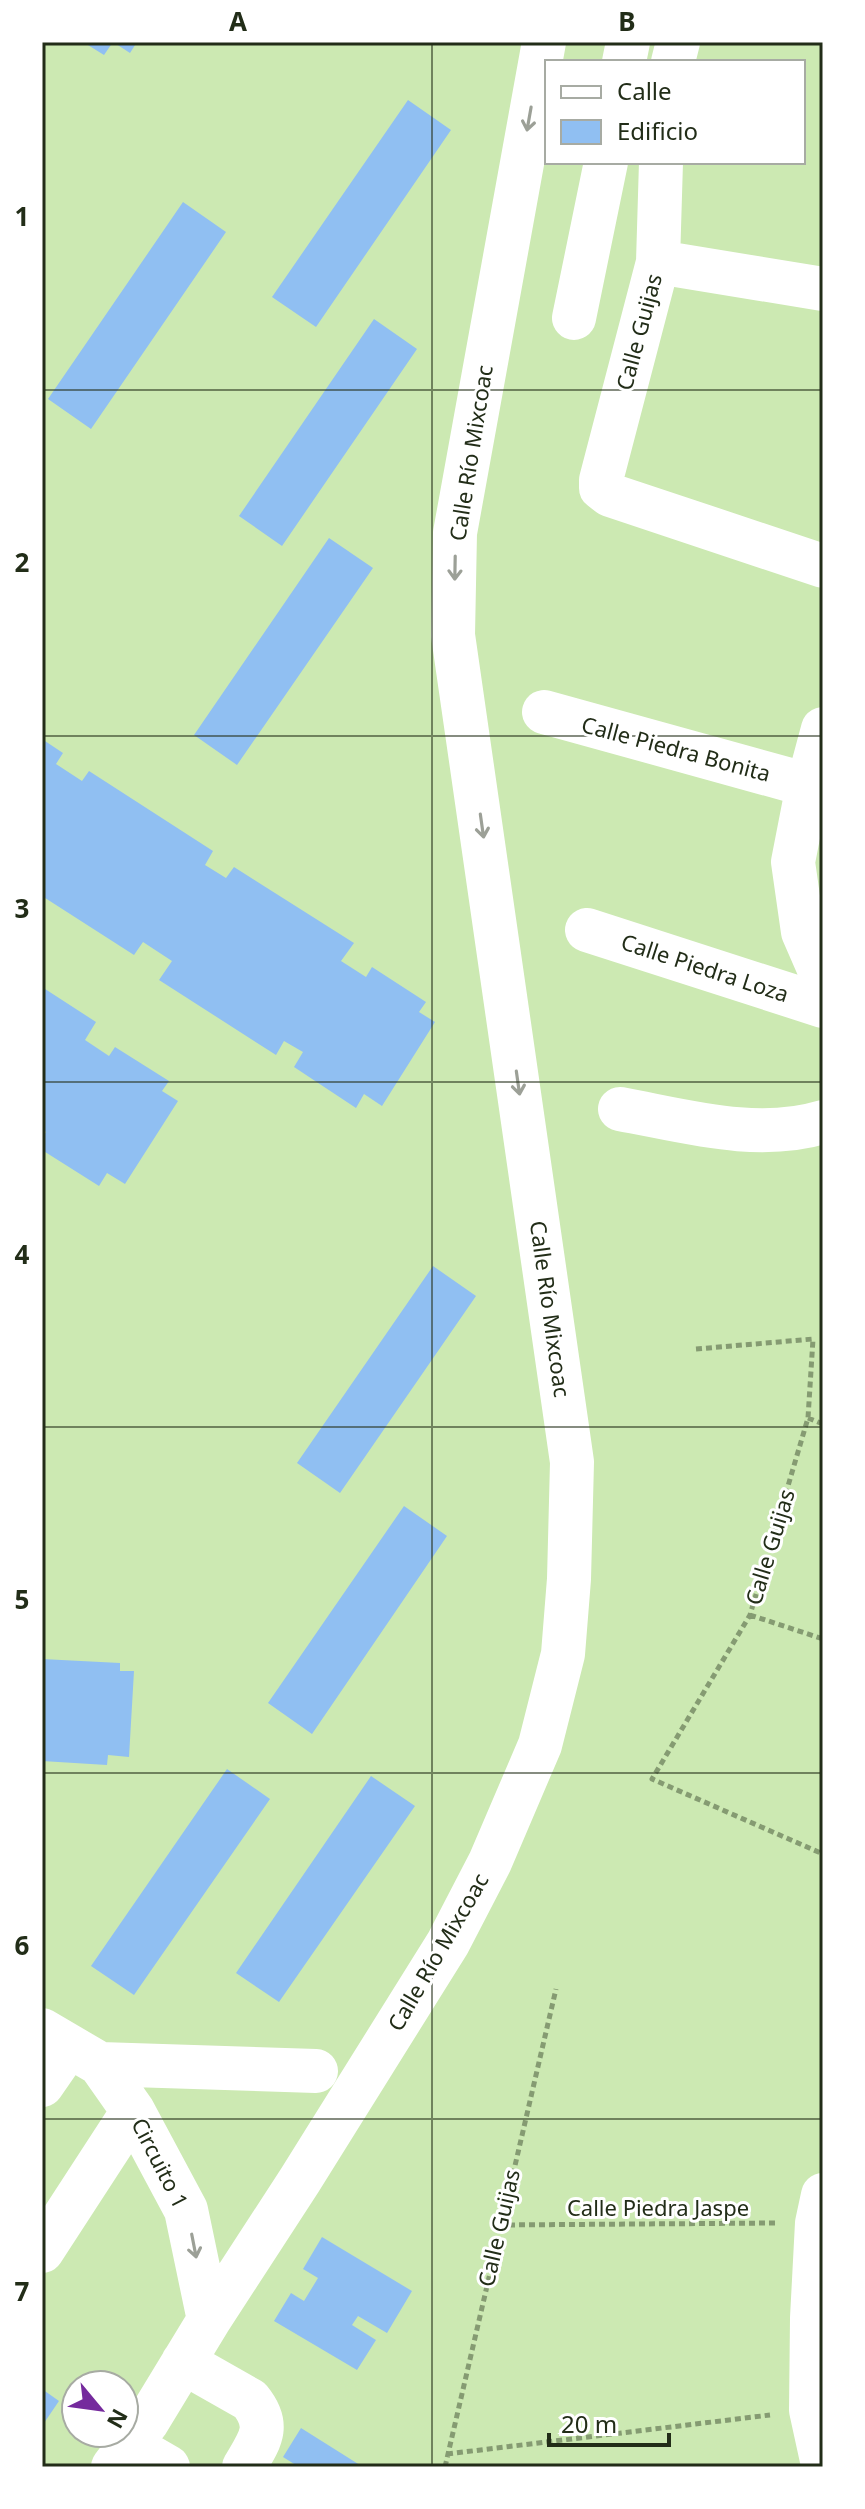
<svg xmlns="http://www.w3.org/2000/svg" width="865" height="2509" font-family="'Noto Sans',sans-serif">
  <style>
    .building { fill: #90bff2 }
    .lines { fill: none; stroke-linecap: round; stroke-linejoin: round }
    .path { stroke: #859b72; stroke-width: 5; stroke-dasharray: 6 4; stroke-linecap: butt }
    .minor { stroke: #fff; stroke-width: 44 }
    .oneway { stroke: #9ca097 }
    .grid { fill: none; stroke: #222d18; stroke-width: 2; stroke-opacity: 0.55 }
    .labels { text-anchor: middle; stroke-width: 6; stroke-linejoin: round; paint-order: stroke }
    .street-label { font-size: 22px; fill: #222d18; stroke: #fff }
    .neatline { fill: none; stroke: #222d18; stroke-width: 3 }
    .grid-label { font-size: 26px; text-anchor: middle; font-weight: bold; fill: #222d18 }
  </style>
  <rect width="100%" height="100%" fill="#cce9b2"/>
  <path class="building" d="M83,42H137L130,53L113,42L104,55Z
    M408,100L451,130L316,327L272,297Z
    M183,202L226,232L91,429L48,399Z
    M374,319L417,349L282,546L239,516Z
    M329,538L373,568L237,765L194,735Z
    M42,739L63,753L56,764L82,781L89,771L213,851L205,865L226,878L234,867L354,943L341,961L366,977L372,967L426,1002L419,1012L435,1022L382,1106L364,1094L356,1108L294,1067L303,1052L284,1041L276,1055L159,980L172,961L143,942L134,955L42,896Z
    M42,987L96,1022L85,1040L109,1056L115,1047L169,1081L162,1091L178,1101L125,1184L107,1173L99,1186L42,1150V1137L46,1132L42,1129Z
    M433,1266L476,1296L340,1493L297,1463Z
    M404,1506L447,1536L312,1734L268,1703Z
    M42,1659L120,1663V1671H134L129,1757L108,1755L107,1765L42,1761Z
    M227,1769L270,1799L134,1995L91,1966Z
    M371,1776L415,1806L279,2002L236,1973Z
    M322,2237L412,2291L387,2333L358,2316L352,2325L376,2340L357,2370L274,2321L291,2293L304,2301L318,2278L303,2269Z
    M42,2389L59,2401L42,2426Z
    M301,2428L363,2467H299L283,2457Z"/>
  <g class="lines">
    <path class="path" d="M696,1349L813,1339L808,1418L750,1615L652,1779L823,1854
      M808,1418L823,1424
      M750,1615L823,1639
      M499,2225L776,2223
      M447,2454L770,2415
      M445,2467L556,1989"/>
    <path class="minor" d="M624,62L628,42
      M673,62L678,42
      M661,162L658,262L601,480V488L610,495L823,566
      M658,262L823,289
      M574,318L606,162
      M544,712L808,785
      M823,729L808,785L793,862L803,932L823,978
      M587,930L823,1006
      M620,1109C686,1121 757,1142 823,1122
      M42,2030L100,2064L133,2111L186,2210L209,2320
      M100,2064L316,2071
      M42,2085L69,2046
      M823,2195L817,2223L812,2318L811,2410L823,2465
      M42,2251L133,2111
      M183,2362L250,2400C272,2427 259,2441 244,2467
      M130,2445L168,2467
      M113,2467L147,2422L209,2320L300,2180L448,1943L490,1862L540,1745L563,1654L569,1579L572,1462L453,635L455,533L544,42"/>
  </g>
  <defs><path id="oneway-shaft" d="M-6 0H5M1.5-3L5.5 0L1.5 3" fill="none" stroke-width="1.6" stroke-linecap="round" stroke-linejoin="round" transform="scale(2)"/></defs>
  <g class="oneway">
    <use href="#oneway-shaft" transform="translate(529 119) rotate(100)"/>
    <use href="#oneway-shaft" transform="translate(455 568) rotate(91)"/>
    <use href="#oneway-shaft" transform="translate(482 826) rotate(82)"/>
    <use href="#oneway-shaft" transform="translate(518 1083) rotate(82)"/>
    <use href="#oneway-shaft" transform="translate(194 2246) rotate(79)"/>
  </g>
  <path class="grid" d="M432,42V2467M42,390H823M42,736H823M42,1082H823M42,1427H823M42,1773H823M42,2119H823"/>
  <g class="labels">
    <g class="street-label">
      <text transform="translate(639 332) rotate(-75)" y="8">Calle Guijas</text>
      <text transform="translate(471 453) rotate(-81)" y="8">Calle Río Mixcoac</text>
      <text transform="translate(676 749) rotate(15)" y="8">Calle Piedra Bonita</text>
      <text transform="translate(705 968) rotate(18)" y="8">Calle Piedra Loza</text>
      <text transform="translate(550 1309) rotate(82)" y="8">Calle Río Mixcoac</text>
      <text transform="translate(770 1547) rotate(-73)" y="8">Calle Guijas</text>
      <text transform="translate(438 1952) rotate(-60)" y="8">Calle Río Mixcoac</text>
      <text transform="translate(160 2163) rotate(63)" y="8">Circuito 1</text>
      <text x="658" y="2216">Calle Piedra Jaspe</text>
      <text transform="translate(499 2228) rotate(-77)" y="8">Calle Guijas</text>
    </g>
  </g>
  <rect width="865" height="2509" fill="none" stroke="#ffffff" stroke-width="88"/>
  <rect x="545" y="60" width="260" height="104" fill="#ffffff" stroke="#a7aba3" stroke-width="2"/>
  <rect x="561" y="86" width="40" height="12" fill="#ffffff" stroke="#a7aba3" stroke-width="2"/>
  <text x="617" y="100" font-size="24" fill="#222d18">Calle</text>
  <rect x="561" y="120" width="40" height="24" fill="#90bff2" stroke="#a7aba3" stroke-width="2"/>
  <text x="617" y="140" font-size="24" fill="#222d18">Edificio</text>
  <g transform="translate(100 2409) rotate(119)"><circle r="38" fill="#ffffff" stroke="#a7aba3" stroke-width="2"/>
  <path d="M0-6L14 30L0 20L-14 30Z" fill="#752a9d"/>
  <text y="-12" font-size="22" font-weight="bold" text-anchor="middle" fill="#222d18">N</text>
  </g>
  <path d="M549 2433v12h120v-12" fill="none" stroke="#222d18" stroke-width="4"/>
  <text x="561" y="2433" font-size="24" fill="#222d18" stroke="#ffffff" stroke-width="6" paint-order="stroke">20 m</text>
  <rect x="44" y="44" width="777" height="2421" class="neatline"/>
  <g class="grid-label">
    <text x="238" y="31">A</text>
    <text x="627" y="31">B</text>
    <text x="22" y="226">1</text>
    <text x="22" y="572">2</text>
    <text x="22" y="918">3</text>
    <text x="22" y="1264">4</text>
    <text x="22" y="1609">5</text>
    <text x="22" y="1955">6</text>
    <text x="22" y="2301">7</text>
  </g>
</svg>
